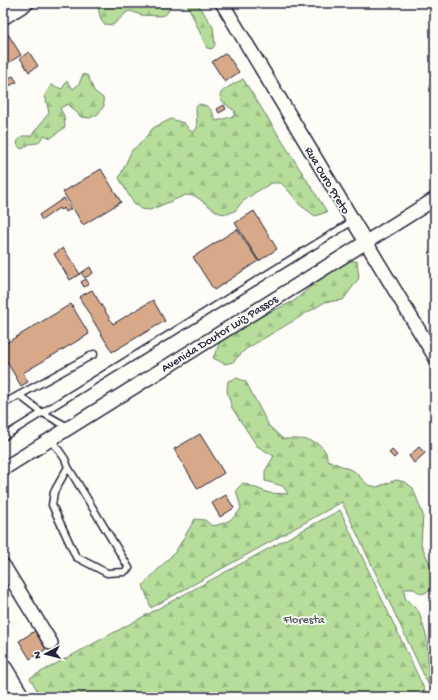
<svg xmlns="http://www.w3.org/2000/svg" width="438" height="700" font-family="'Gochi Hand',sans-serif">
  <style>
    .forest { fill: url(#forest-firs); stroke: #6c806a }
    .building { fill: #d7a989; stroke: #22223b }
    .lines { fill: none; stroke-linecap: round; stroke-linejoin: round }
    .lane-casing { stroke: #22223b; stroke-width: 9 }
    .street-casing { stroke: #22223b; stroke-width: 16 }
    .secondary-casing { stroke: #22223b; stroke-width: 21 }
    .lane { stroke: #fdfcf7; stroke-width: 6 }
    .street { stroke: #fdfcf7; stroke-width: 13 }
    .secondary { stroke: #fdfcf7; stroke-width: 18 }
    .labels { text-anchor: middle; stroke-width: 3.5; stroke-linejoin: round; paint-order: stroke }
    .street-label { font-size: 12px; fill: #22223b; stroke: #fdfcf7 }
    .park-label { font-size: 12px; fill: #4e5a58; stroke: #fdfcf7 }
  </style>
  <defs>
    <pattern id="forest-firs" width="22" height="20" patternUnits="userSpaceOnUse"><rect width="22" height="20" fill="#b6de9a"/><path d="M5 1l3.5 6h-7zM16 11l3.5 6h-7z" fill="#9cbe86"/></pattern>
  </defs>
  <rect width="100%" height="100%" fill="#fdfcf7"/>
  <filter id="ink" filterUnits="userSpaceOnUse"><feTurbulence type="fractalNoise" baseFrequency=".025" numOctaves="2"/><feDisplacementMap in="SourceGraphic" scale="8" xChannelSelector="R" yChannelSelector="G"/><feConvolveMatrix kernelMatrix="1 2 1 2 8 2 1 2 1" color-interpolation-filters="sRGB"/></filter>
  <g filter="url(#ink)">
    <path class="forest" d="M97,3H170L168,12L165,15L160,16L141,15L131,11L127,12L113,25L104,24L101,20Z
      M185,3H197L213,27L215,45L212,49L207,48L189,8Z
      M83,74L88,76L94,91L103,98L104,106L98,114L90,118L81,117L68,104L60,108L64,116L65,127L51,138L44,135L38,143L29,144L24,148L21,149L18,146L17,142L22,136H31L49,113L45,95L51,85L62,89L67,81L73,89L79,84Z
      M243,79L327,212L315,216L300,205L288,190L281,183H272L256,192L242,202L236,210L228,214L219,213L195,196L186,195L150,210L141,209L134,204L119,178L132,150L140,144L153,128L171,119L184,123L190,131L194,132L197,128L196,107L199,104C212,106 211,110 216,121L234,116L235,111C208,94 222,91 243,79Z
      M348,261H357L359,278L343,300L325,302L246,349L233,362L225,364L213,358L220,342L260,317L294,301L316,282Z
      M237,378L246,382L269,426L283,439C295,439 317,437 325,451C327,453 327,458 327,460L354,471L368,485L377,487L396,480L405,482L413,488L423,515L421,544L432,569V580L430,591L421,594L414,589H404L405,598L419,612L427,638L429,686L342,502L151,608L143,585L176,551L195,519L205,520L212,526C225,524 235,519 241,508L236,490L243,483L269,493L288,494L283,486L265,481V471L274,456L257,446L232,408L227,391L228,381Z
      M340,510L428,697H41L30,678Z"/>
    <path class="building" d="M8,34L21,55L5,65L3,61V37Z
      M29,52L38,66L29,72L20,58Z
      M226,53L239,72L225,82L212,62Z
      M13,76L17,82L9,86L5,80Z
      M224,105L226,109L219,113L217,109Z
      M101,169L121,202L83,225L63,192Z
      M64,198L71,209L66,212L64,208L60,210L59,208L42,220L39,215Z
      M254,211L277,249L259,261L235,223Z
      M237,229L258,261L214,290L193,257Z
      M63,248L80,274L70,280L54,254Z
      M90,267L93,273L85,278L81,273Z
      M86,279L89,284L84,287L81,282Z
      M92,290L113,324L153,300L165,321L112,352L79,297Z
      M71,304L89,334L23,373L28,382L21,386L3,355V345Z
      M200,434L224,473L198,489L174,449Z
      M419,447L425,453L414,463L409,456Z
      M392,450L397,455L394,458L389,453Z
      M226,495L234,508L220,517L212,503Z
      M35,631L46,649L30,659L19,641Z"/>
    <g class="lines">
      <g class="lane-casing">
        <path id="lane" d="M19,395L41,412L68,427
          M3,404L94,354
          M3,437L353,221
          M51,439L65,459L68,467L129,568L124,572L107,573L76,557L52,505L54,492L68,467"/>
      </g>
      <g class="street-casing">
        <path id="street" d="M222,3L435,357
          M3,18L27,3
          M3,469L435,199
          M3,565L51,643"/>
      </g>
      <g class="secondary-casing">
        <path id="secondary" d="M3,669L20,697"/>
      </g>
      <use href="#lane" class="lane"/>
      <use href="#street" class="street"/>
      <use href="#secondary" class="secondary"/>
    </g>
  </g>
  <g class="labels">
    <g class="street-label">
      <text transform="translate(328 180) rotate(59)" y="4">Rua Ouro Preto</text>
      <text transform="translate(219 333) rotate(-32)" y="4">Avenida Doutor Luiz Passos</text>
    </g>
    <g class="park-label">
      <text x="304" y="623">Floresta</text>
    </g>
  </g>
  <rect width="438" height="700" fill="none" stroke="#fdfcf7" stroke-width="16"/>
  <rect x="8" y="8" width="422" height="684" fill="none" stroke="#22223b" stroke-width="1.5" filter="url(#ink)"/>
  <g transform="translate(46 654) rotate(263)" stroke="#fdfcf7" stroke-width="3" paint-order="stroke">
  <path d="M0-3L7 15L0 10L-7 15Z" fill="#22223b"/>
  <text y="-6" font-size="11" font-weight="bold" text-anchor="middle" fill="#22223b">N</text>
  </g>
</svg>
